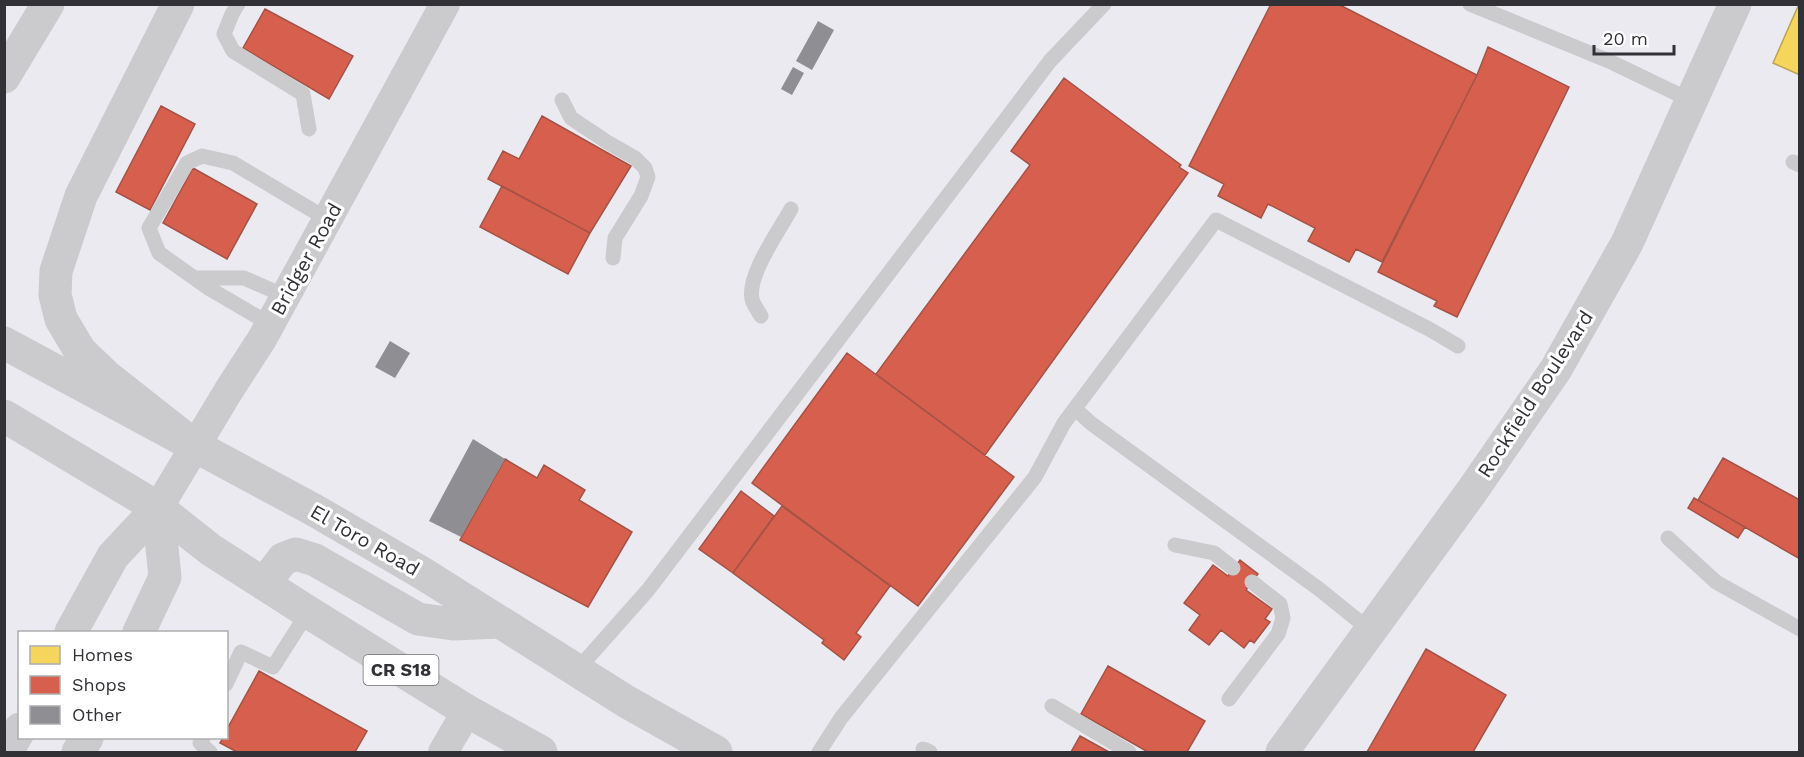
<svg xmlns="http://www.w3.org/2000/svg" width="1804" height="757" font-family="'Work Sans',sans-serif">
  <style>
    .homes { fill: #f6d55c; stroke: #bba451; stroke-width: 1.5 }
    .shops { fill: #d6604d; stroke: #a55246; stroke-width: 1.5 }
    .building { fill: #8f8e93 }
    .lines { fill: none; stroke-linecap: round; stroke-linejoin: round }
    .service { stroke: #cbcacc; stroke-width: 15 }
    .minor { stroke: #cbcacc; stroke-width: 30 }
    .secondary { stroke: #cbcacc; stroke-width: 33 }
    .primary { stroke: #cbcacc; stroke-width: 33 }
    .motorway { stroke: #cbcacc; stroke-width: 33 }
    .labels { text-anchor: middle; stroke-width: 6; stroke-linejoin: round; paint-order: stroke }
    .shield { fill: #fff; stroke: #706f72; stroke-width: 1.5 }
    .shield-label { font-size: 18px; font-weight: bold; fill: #323136 }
    .street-label { font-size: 20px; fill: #323136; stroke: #fff }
  </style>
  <rect width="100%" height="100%" fill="#ebeaf1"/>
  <path class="homes" d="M1799,4H1800V75L1773,63Z"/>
  <path class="shops" d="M1271,4H1338L1477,75L1382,262L1356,249L1349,262L1308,241L1315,228L1268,204L1261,218L1218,196L1224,184L1189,166Z
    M265,9L353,56L329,99L243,48Z
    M1488,47L1569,87L1457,317L1434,306L1437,301L1378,272L1477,75Z
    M1064,78L1181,165L1179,167L1188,173L985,455L876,374L1030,165L1011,151Z
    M161,106L195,124L150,210L116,192Z
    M542,116L631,166L590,233L488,179L503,151L519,159Z
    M193,168L257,204L227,259L163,223Z
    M502,186L590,233L568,274L480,227Z
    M847,353L1014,477L918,606L752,483Z
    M1723,458L1798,499L1800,497V559L1698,500Z
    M505,459L537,478L544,465L585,490L579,500L632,532L588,607L460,540Z
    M741,491L774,516L733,573L699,549Z
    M1694,498L1745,527L1738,538L1688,508Z
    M782,506L890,586L856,633L861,637L844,660L822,643L824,640L733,573Z
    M1240,560L1258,574L1246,590L1272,609L1265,619L1270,622L1254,643L1250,640L1244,648L1221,630L1209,645L1189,630L1200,615L1184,603L1213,565L1228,576Z
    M1426,649L1506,695L1473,752H1367Z
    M1108,666L1205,721L1187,752H1148L1081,714Z
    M259,671L367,731L355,752H237L220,743L223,738H226V731Z
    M1080,736L1109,752H1071Z"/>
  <path class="building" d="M818,21L834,30L812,70L796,61Z
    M793,67L804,73L792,95L781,89Z
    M390,341L410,353L395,378L375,367Z
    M473,439L505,459L461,537L429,521Z"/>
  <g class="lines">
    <path class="service" d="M238,4L232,14L224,34L233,51L303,94L309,129
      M1470,4L1609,61L1692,101
      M562,100L571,118L607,142L635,158L645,168L648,177L641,196L615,238L613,258
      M1793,162L1800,165
      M194,278H244L285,296
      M761,316C758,311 753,304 752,299C747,275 779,231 791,209
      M270,324L210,289L159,253L149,228L187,163L202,156L233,163L327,219
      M1075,409L1092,424L1319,589L1371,631
      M1668,538L1716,582L1800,629
      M1175,545L1214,553L1233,568
      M577,670L648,590L1050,61L1104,4
      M226,684L241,652L273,667L308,612
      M1229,699L1278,634L1283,618L1280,604L1252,582
      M1052,706L1129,752
      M203,738L200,743L210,752
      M923,749L930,752
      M819,752L841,718L1035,477L1064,423L1216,220L1429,329L1458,346"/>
    <path class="minor" d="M158,508L229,390L262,339L445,4
      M443,752L467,711"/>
    <path class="secondary" d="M1282,752L1472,491L1556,369L1627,243L1735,4"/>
    <path class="primary" d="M4,343L314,510L422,573L627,702L716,752
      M4,416L158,508L211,550L308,612L467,711L541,752
      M264,584L283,559L296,554L315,560L418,619L453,624L500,622"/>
    <path class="motorway" d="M178,4L81,196L56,271L55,295L61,319L80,351L106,376L195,446
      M4,77L48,4
      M71,632L113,556L158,508
      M139,632L165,577L158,508
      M7,752L20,729
      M78,752L87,738"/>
  </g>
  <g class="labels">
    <rect class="shield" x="363.5" y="655" width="75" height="30" rx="4.5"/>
    <g class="shield-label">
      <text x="401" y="676">CR S18</text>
    </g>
    <g class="street-label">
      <text transform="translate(306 259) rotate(-61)" y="7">Bridger Road</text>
      <text transform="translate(1535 394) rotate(-57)" y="7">Rockfield Boulevard</text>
      <text transform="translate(365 540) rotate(30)" y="7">El Toro Road</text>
    </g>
  </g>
  <rect width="1804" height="757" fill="none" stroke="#323136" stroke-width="12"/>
  <rect x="18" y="631" width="210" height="108" fill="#ffffff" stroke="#adadaf" stroke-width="1.5"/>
  <rect x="30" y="646" width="30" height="18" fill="#f6d55c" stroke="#adadaf" stroke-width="1.5"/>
  <text x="72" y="661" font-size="18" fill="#323136">Homes</text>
  <rect x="30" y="676" width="30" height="18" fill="#d6604d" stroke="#adadaf" stroke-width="1.5"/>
  <text x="72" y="691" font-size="18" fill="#323136">Shops</text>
  <rect x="30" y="706" width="30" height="18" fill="#8f8e93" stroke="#adadaf" stroke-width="1.5"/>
  <text x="72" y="721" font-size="18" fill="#323136">Other</text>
  <path d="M1594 45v9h80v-9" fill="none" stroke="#323136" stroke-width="3"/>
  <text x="1603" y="45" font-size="18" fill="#323136" stroke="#ffffff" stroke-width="4.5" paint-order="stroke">20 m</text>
</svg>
